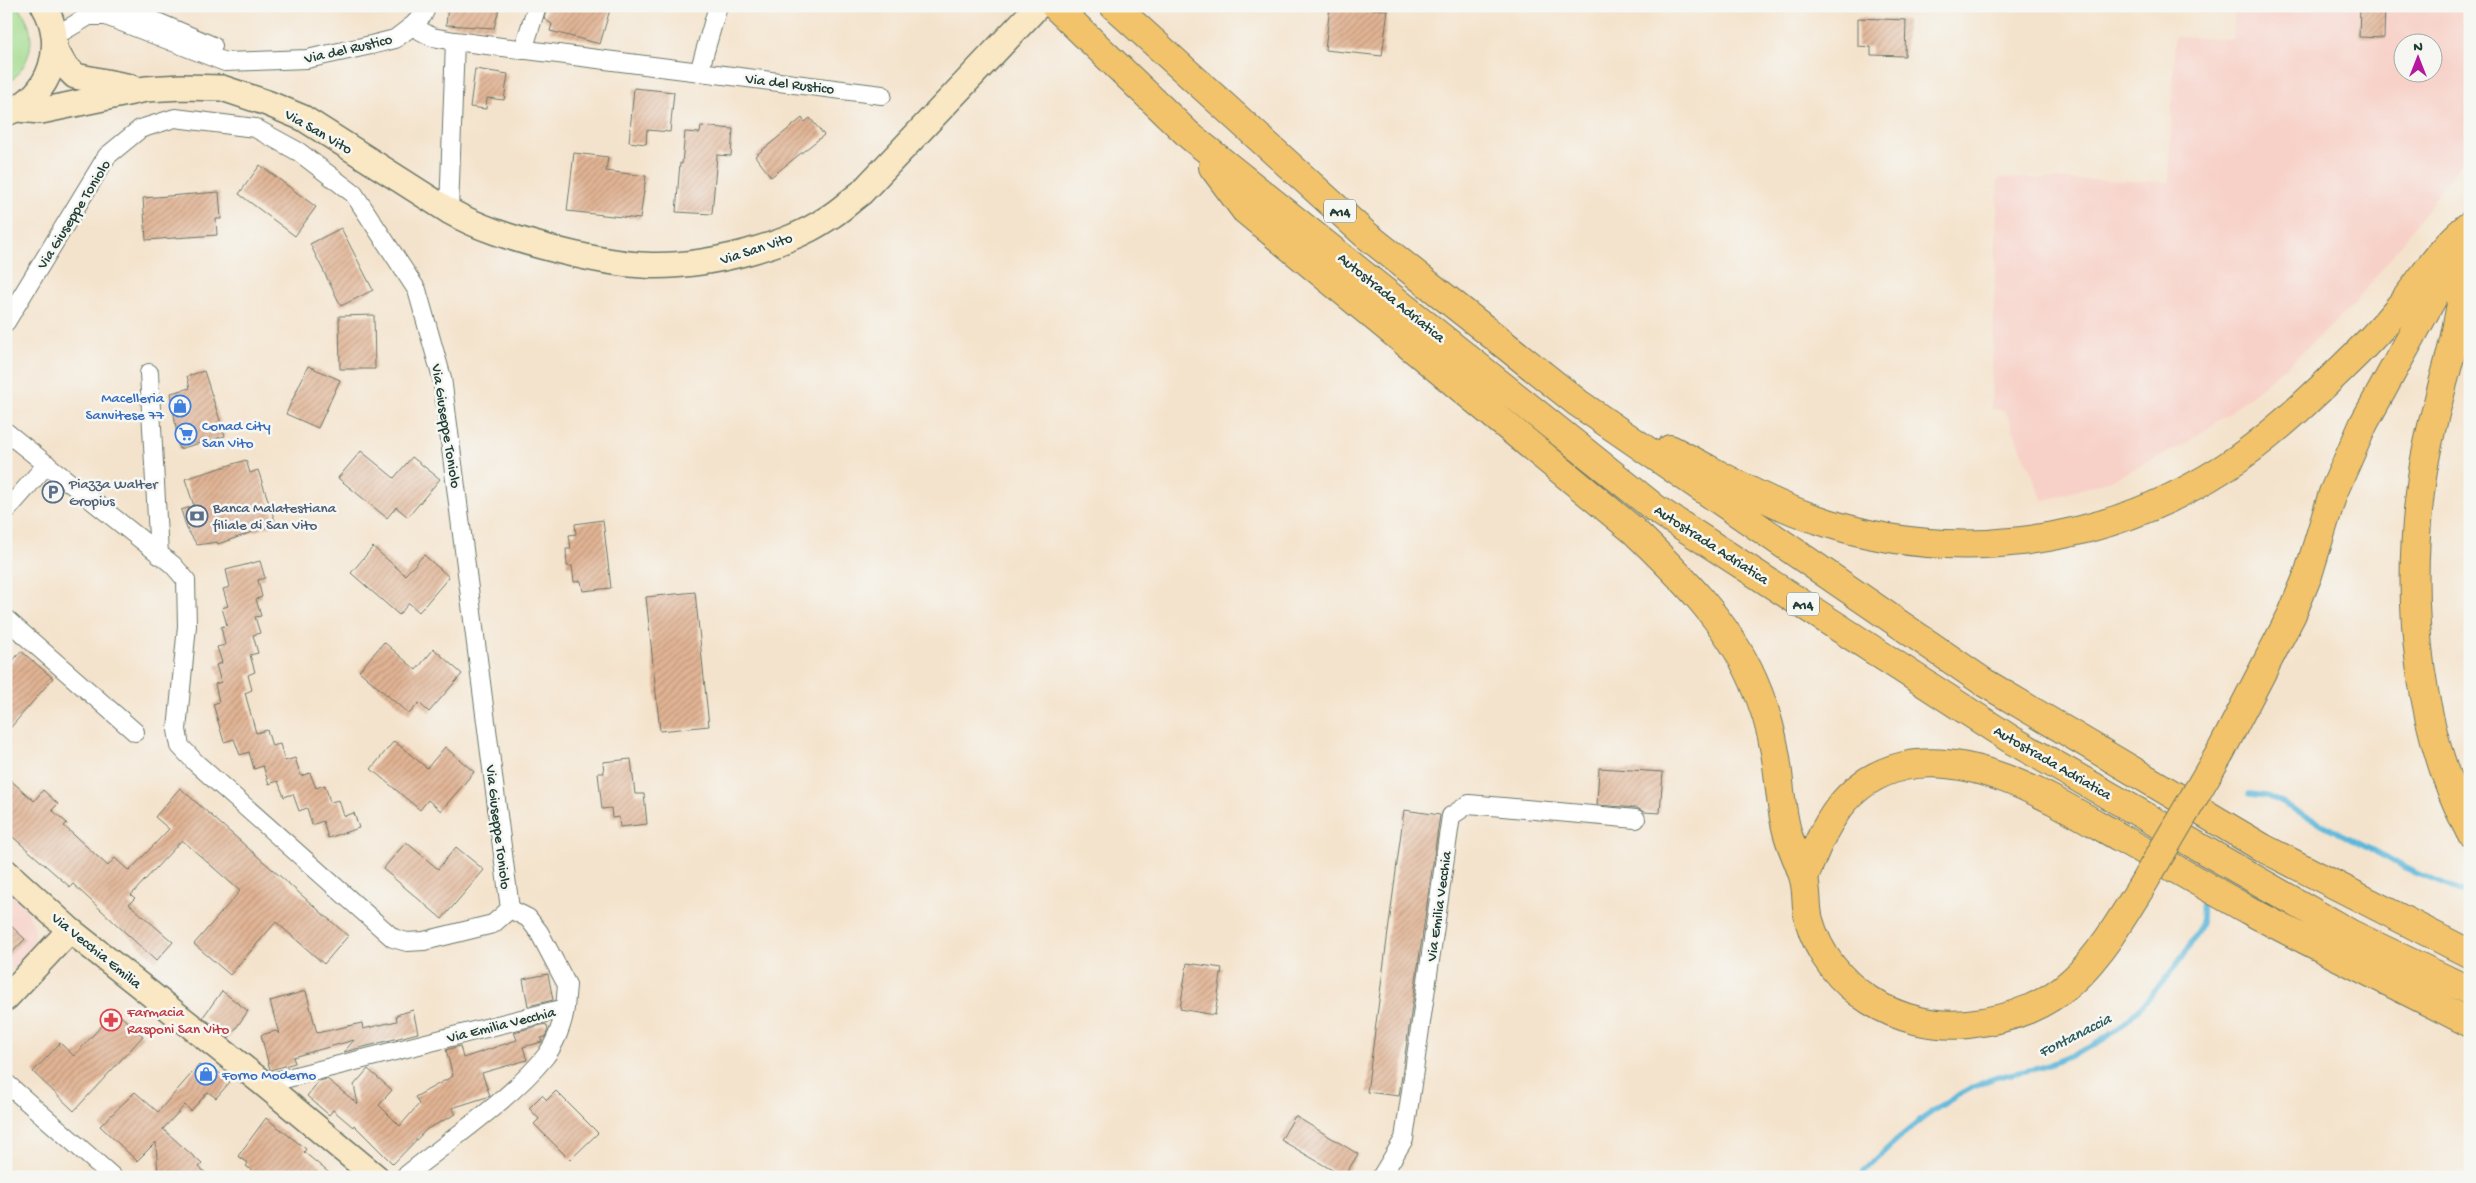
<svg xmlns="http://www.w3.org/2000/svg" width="2476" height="1183" font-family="'Gochi Hand',sans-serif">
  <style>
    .built { fill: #f7d1c8; fill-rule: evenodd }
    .grass { fill: #a3dc8e; stroke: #618c61 }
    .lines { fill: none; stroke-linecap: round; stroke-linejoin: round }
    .stream { stroke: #5db7da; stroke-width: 5.5 }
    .building { fill: url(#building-hatch) }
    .street-casing { stroke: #6a7769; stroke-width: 20 }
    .secondary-casing { stroke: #6a7769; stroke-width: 28 }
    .highway-casing { stroke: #6a7769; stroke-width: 30 }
    .street { stroke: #fff; stroke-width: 18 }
    .secondary { stroke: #fae7c3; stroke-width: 25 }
    .highway { stroke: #f2c36a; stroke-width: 28 }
    .highway-bridge-casing { stroke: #6a7769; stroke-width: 30; stroke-linecap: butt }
    .highway-bridge { stroke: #f2c36a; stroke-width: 28 }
    .labels { text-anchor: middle; stroke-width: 5; stroke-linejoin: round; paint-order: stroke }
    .shield { fill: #f6f6f2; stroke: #60746d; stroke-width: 1 }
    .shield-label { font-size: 14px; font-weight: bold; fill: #1f3d34 }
    .street-label { font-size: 15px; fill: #1f3d34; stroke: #f6f6f2 }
    .shop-label { font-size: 15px; fill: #366cbe; stroke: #f6f6f2; text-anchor: start }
    .service-label { font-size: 15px; fill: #4e5e75; stroke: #f6f6f2; text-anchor: start }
    .health-label { font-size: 15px; fill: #be3a42; stroke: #f6f6f2; text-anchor: start }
    .water-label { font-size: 16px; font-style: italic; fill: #2e5c5e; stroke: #f6f6f2 }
  </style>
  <defs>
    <pattern id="building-hatch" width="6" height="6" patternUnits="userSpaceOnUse" patternTransform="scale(1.25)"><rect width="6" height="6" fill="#e2b494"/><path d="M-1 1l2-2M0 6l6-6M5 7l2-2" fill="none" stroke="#b7947a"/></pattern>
  </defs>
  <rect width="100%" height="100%" fill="#f6f6f2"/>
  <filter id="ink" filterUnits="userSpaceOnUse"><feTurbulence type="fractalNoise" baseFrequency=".02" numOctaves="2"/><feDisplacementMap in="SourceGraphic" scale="10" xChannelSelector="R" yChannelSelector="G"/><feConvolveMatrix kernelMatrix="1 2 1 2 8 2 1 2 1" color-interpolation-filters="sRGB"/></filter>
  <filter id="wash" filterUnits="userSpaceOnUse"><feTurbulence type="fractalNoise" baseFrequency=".0096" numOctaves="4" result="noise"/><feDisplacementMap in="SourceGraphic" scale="20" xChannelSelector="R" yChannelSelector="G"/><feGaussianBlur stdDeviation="1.12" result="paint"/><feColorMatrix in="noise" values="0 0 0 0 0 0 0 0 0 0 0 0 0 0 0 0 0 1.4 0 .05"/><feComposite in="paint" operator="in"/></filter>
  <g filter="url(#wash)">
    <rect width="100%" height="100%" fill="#f4e3cc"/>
    <path class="built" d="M2235,6H2470V149L2407,237L2354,304L2295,359L2228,414L2185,444L2111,480L2043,501L2005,410L1991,409L1998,178L2169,182L2175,37L2233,39ZM2404,42H2434V72H2404Z
      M6,888L26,907L34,927V940L31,950L6,978Z"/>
    <path class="grass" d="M6,6H17C41,31 32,66 6,85Z"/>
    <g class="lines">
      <path class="stream" d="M2250,794L2268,796L2416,873L2460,891L2470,892
        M1859,1177C1896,1137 1938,1101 1989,1080C2009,1072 2032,1072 2051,1064C2073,1055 2096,1046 2115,1031C2138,1013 2198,946 2202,918C2203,912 2202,905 2202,899"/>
    </g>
    <g id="blocks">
      <path class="building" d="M448,6H500L494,28L446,25Z
        M547,6H611L600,44L550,31L552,24L544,19Z
        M1330,6L1388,10L1382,56L1325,50Z
        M2360,6H2385L2384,38L2359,37Z
        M1858,18L1906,20L1905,56L1871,55V47L1858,46Z
        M475,69L508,74L504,100L487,98L486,109L470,107Z
        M634,88L674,92L670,132L647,130L646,144L629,142Z
        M802,118L805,122L810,118L824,135L771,177L755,156Z
        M701,126L733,129L731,156L717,155L712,214L676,212L680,163L682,164L685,132L700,133Z
        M574,153L608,157L606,171L646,176L640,219L567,211Z
        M260,165L316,207L295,236L239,194Z
        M219,192L221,219H216L217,235L146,240L143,198Z
        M341,228L373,290L341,306L310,244Z
        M374,315L375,369H340L339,316Z
        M308,366L340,380L318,428L286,414Z
        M204,371L225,436L179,449L171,393L190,388L187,376Z
        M361,451L394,478L412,457L440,479L408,517L396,507L387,518L338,478Z
        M246,460L250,473L258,470L276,524L218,544L217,542L197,545L187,529L181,510L194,506L185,479Z
        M603,520L611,588L583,591L581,581L574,582L572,566H567L566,549H571L569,535L576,534L575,524Z
        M373,547L405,575L424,555L449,577L419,612L409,603L399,615L351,573Z
        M260,561L265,578L258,580L262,597L256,599L261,616L255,617L260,633L253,635L258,653L250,655L255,672L248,675L252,690L245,693L256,733L267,730L272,746L280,744L285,761L295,758L301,776L310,773L316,788L325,785L330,802L339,800L344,816L354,813L359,828L328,838L323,821L312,825L307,808L299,811L293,794L284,797L278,781L269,784L263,766L254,769L249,752L240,755L234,739L224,742L213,704L219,702L215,684L221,682L216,665L222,663L217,647L225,645L221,627L227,625L222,608L228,606L223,589L230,587L226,570Z
        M695,592L709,726L660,731L646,597Z
        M384,642L416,670L434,649L462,674L429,712L419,703L409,714L359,671Z
        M21,651L53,678L6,733V669Z
        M394,741L427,768L445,747L474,772L441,811L428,800L420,810L371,769Z
        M631,759L635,794H644L647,824L620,827L619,817L612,818L611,808L602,809L598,773H604L603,762Z
        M1599,768L1663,772L1660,813L1644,812L1637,808L1597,805Z
        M6,776L34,801L43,790L58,804L52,810L67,823L64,826L108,866L115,858L129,871L169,829L155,817L180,788L348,936L324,964L276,922L230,975L194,944L240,891L182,840L131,895L135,898L129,904L173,942L156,961L73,884L70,887L6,831Z
        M1404,810L1440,815L1399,1096L1367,1092Z
        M406,842L438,869L456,847L484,870L442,919L383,869Z
        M6,921L25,939L6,959Z
        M1187,963L1222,968L1215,1015L1180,1009Z
        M548,974L553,1000L528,1006L523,979Z
        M222,991L248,1011L229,1038L203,1017Z
        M306,991L317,1033L362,1023L363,1029L397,1021L396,1015L413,1010L418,1033L344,1052L354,1040L293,1057L295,1063L270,1070L261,1035L276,1031L279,1034L270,1001Z
        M115,1011L143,1036L74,1111L33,1072L60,1043L74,1056Z
        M546,1024L548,1030L545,1037L541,1038L542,1042L523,1047L527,1060L482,1073L490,1096L452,1108L456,1114L427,1129L393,1164L354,1125L353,1127L333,1110L329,1115L307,1096L319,1081L327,1079L358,1104L354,1085L368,1069L392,1090L379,1105L400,1126L419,1104L415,1097L453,1076L446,1050L460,1046L463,1058L517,1040L514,1032Z
        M199,1065L212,1077L217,1071L230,1082L216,1098L208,1092L191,1111L185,1105L163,1129L202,1164L199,1167L210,1177H158L156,1142L137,1161L100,1126L135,1092L158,1112Z
        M556,1091L598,1133L570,1160L534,1124L539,1119L529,1108L542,1095L547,1100Z
        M1295,1116L1358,1154L1344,1177L1281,1140Z
        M266,1118L306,1149L304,1152L334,1177H261L246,1166L248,1163L238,1156Z"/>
    </g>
  </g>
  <g filter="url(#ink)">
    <use href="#blocks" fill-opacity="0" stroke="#6a7769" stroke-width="1"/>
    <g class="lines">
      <g class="street-casing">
        <path id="street" d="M120,6L213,46
          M412,26L432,37L455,41L882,95
          M55,36L89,16H106L225,62L307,59L371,45L395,39L412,26L423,15L427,6
          M523,50L537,6
          M699,72L718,6
          M449,211L455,41
          M6,322L107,156L140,129L175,118L255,128L299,152L354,194L417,290L442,378L510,909
          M149,373L159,555
          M6,432L173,565L186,580L187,626L177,730L180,746L196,763L393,938L407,942L424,941L493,924L510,909
          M6,511L47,464
          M6,619L135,732
          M510,909L528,918L539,932L567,985L565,1008
          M6,1083L113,1177
          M264,1084L565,1008C563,1024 555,1044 545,1057C509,1101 448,1141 404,1177
          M1381,1177L1404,1139L1451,816L1469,804L1636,819"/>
      </g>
      <g class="secondary-casing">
        <path id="secondary" d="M55,49L64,65L75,76L131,87
          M17,109L41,111L146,89L182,87L222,88L267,103L303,118L449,211C479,228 512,238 545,247C622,268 671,273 748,252C776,244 803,235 828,218C840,211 850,201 861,193L1038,6
          M9,112C51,96 67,44 44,6
          M6,872L70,930L264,1084L376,1177
          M6,998L70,930"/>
      </g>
      <g class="highway-casing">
        <path id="highway" d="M1055,6L1190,136L1656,509L2012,740L2351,934L2470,991
          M1114,6L1365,234L1578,403L1985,683L2263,848L2470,954
          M1213,167L1245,210L1633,530C1679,574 1727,621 1753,680C1763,703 1771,728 1775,752C1780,779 1780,809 1788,835C1792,849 1799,862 1803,876C1808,890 1805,905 1809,920C1828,989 1899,1031 1968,1024C2063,1014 2094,964 2140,889
          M2470,253C2463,287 2459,323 2450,357C2438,402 2425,447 2420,493C2406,606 2418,730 2470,832
          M1670,449C1716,472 1761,500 1810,517C1947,567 2101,547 2224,468C2267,440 2305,404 2342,368C2362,349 2382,328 2400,306C2423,278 2441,247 2470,225
          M2221,751L2292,614L2308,575L2333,493L2364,423L2458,252
          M1804,878C1824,826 1844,780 1904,766C1977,750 2060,804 2121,838C2163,862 2205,886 2248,910C2321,949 2396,985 2470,1023"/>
      </g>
      <use href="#street" class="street"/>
      <use href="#secondary" class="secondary"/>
      <use href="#highway" class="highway"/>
      <g class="highway-bridge-casing">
        <path id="highway-bridge" d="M2140,889L2221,751"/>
      </g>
      <use href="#highway-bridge" class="highway-bridge"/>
    </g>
  </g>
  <defs>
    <g id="shop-ring" transform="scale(1.125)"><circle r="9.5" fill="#f6f6f2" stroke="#3f7fe0" stroke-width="1.5"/><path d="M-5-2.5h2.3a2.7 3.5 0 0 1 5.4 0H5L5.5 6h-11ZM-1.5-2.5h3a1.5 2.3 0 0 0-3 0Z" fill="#3f7fe0"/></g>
    <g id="supermarket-ring" transform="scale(1.125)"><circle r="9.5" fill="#f6f6f2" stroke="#3f7fe0" stroke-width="1.5"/><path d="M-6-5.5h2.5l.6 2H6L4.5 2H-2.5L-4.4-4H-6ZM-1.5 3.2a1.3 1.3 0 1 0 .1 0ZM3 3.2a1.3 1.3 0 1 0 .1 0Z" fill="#3f7fe0"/></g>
    <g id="parking-ring" transform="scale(1.125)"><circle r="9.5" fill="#f6f6f2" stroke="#5c6f8a" stroke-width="1.5"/><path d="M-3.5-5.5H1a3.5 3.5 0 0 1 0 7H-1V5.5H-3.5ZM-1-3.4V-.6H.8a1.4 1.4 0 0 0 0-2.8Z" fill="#5c6f8a"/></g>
    <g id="bank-ring" transform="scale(1.125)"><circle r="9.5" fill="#f6f6f2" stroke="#5c6f8a" stroke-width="1.5"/><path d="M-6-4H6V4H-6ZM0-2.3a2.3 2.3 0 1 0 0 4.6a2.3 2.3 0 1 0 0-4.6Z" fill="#5c6f8a"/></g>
    <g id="pharmacy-ring" transform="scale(1.125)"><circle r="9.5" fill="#f6f6f2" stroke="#e0444e" stroke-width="1.5"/><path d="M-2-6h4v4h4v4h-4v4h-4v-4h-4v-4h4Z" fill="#e0444e"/></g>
  </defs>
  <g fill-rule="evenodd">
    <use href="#shop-ring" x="180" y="406"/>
    <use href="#supermarket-ring" x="186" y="434"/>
    <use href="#parking-ring" x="53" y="492"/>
    <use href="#bank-ring" x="197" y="516"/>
    <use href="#pharmacy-ring" x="111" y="1020"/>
    <use href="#shop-ring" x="206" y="1074"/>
  </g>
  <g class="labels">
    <g class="shield">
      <rect x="1324" y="199.5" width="32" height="23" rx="4"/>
      <rect x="1787" y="592.5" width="32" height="23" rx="4"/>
    </g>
    <g class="shield-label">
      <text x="1340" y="216">A14</text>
      <text x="1803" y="609">A14</text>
    </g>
    <g class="street-label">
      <text transform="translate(348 48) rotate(-13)" y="5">Via del Rustico</text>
      <text transform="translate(790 83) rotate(7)" y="5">Via del Rustico</text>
      <text transform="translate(319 131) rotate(30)" y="5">Via San Vito</text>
      <text transform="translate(73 214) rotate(-58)" y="5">Via Giuseppe Toniolo</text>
      <text transform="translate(756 248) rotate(-18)" y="5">Via San Vito</text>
      <text transform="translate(1392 297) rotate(39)" y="5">Autostrada Adriatica</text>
      <text transform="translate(447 426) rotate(81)" y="5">Via Giuseppe Toniolo</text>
      <text transform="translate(1712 544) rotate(33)" y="5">Autostrada Adriatica</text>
      <text transform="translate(2053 762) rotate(30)" y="5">Autostrada Adriatica</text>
      <text transform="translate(499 827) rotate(83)" y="5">Via Giuseppe Toniolo</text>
      <text transform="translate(1438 906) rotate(-82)" y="5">Via Emilia Vecchia</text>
      <text transform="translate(97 950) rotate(39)" y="5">Via Vecchia Emilia</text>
      <text transform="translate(501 1024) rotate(-14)" y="5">Via Emilia Vecchia</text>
    </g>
    <g class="shop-label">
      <text x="164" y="402" text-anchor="end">Macelleria<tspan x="164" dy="17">Sanvitese 77</tspan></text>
      <text x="202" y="430">Conad City<tspan x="202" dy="17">San Vito</tspan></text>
      <text x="222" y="1079">Forno Moderno</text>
    </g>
    <g class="service-label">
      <text x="69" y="488">Piazza Walter<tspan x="69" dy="17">Gropius</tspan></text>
      <text x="213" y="512">Banca Malatestiana<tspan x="213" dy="17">filiale di San Vito</tspan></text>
    </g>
    <g class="health-label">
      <text x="127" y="1016">Farmacia<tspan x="127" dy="17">Rasponi San Vito</tspan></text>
    </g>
    <g class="water-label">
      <text transform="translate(2074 1034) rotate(-27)" y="6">Fontanaccia</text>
    </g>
  </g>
  <rect width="2476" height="1183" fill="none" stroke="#f6f6f2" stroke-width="25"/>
  <g transform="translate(2418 58)"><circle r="24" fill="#f6f6f2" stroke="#a0aca6"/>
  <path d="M0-4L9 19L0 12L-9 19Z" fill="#b5179e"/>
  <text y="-8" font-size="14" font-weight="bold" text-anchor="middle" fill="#1f3d34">N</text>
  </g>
</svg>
